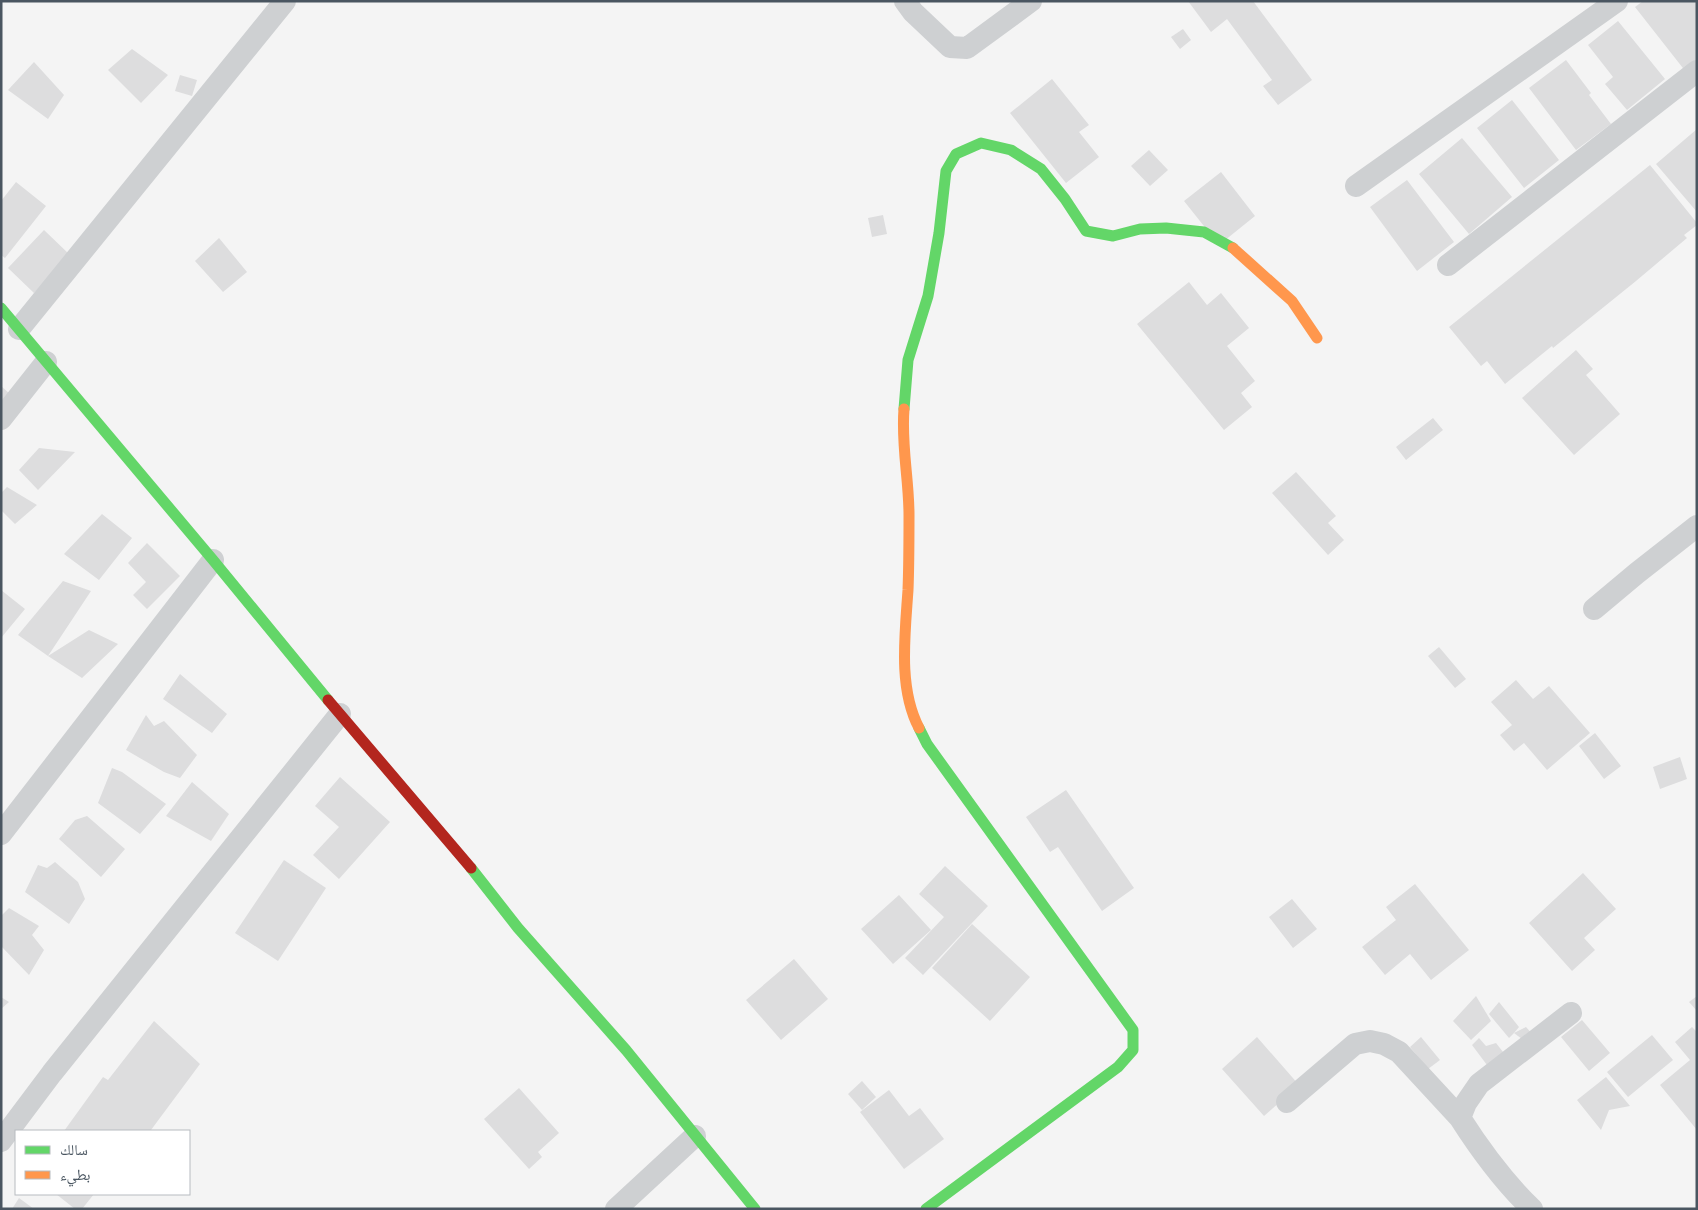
<svg xmlns="http://www.w3.org/2000/svg" width="1698" height="1210" font-family="Overpass,'Noto Naskh Arabic',sans-serif">
  <style>
    .building { fill: #ddddde }
    .lines { fill: none; stroke-linecap: round; stroke-linejoin: round }
    .street { stroke: #ced0d2; stroke-width: 22 }
    .fast { stroke: #63d668; stroke-width: 11 }
    .slow { stroke: #ff974d; stroke-width: 11 }
    .jam { stroke: #b3261e; stroke-width: 11 }
  </style>
  <rect width="100%" height="100%" fill="#f4f4f4"/>
  <path class="building" d="M1188,1H1253L1312,80L1278,105L1263,86L1272,80L1227,19L1211,32Z
    M1643,1H1697V63L1686,72L1635,7Z
    M1618,21L1665,79L1627,110L1605,84L1613,77L1588,45Z
    M1183,29L1191,40L1180,49L1171,37Z
    M132,49L168,75L141,103L108,70Z
    M1566,60L1591,93L1589,95L1611,124L1576,150L1529,88Z
    M34,62L64,95L48,119L8,90Z
    M180,75L197,80L192,96L175,91Z
    M1052,79L1089,125L1079,132L1099,157L1066,183L1010,113Z
    M1512,100L1559,160L1524,188L1477,128Z
    M1697,129V212L1656,164Z
    M1462,138L1512,197L1469,234L1419,174Z
    M1149,150L1168,170L1150,186L1131,166Z
    M1650,165L1697,223V225L1684,235L1687,238L1636,281L1553,348L1552,346L1505,384L1487,361L1481,366L1449,327Z
    M1221,172L1255,216L1219,245L1184,201Z
    M1407,180L1454,242L1417,271L1370,207Z
    M16,182L46,206L5,258L1,255V201Z
    M883,215L887,234L872,237L868,218Z
    M44,230L70,255L34,293L8,268Z
    M219,238L247,272L223,292L195,261Z
    M1189,282L1207,305L1221,293L1249,328L1227,346L1255,381L1241,393L1252,407L1224,430L1137,324Z
    M1576,350L1593,369L1586,375L1620,414L1574,455L1522,398Z
    M1,386L10,394L1,403Z
    M1433,418L1443,430L1406,460L1396,447Z
    M39,448L75,452L38,490L19,470Z
    M1296,472L1336,516L1328,523L1344,540L1328,555L1272,493Z
    M7,487L37,505L15,524L1,510V493Z
    M102,514L132,538L99,580L64,554Z
    M147,543L180,576L147,609L133,595L146,582L128,563Z
    M63,581L91,591L48,656L89,630L118,644L82,678L48,656L18,635Z
    M1,590L25,609L1,638Z
    M1439,647L1466,679L1455,688L1428,656Z
    M180,674L227,714L212,733L163,699Z
    M1516,680L1533,699L1549,686L1590,733L1547,770L1524,743L1514,751L1500,735L1512,725L1491,702Z
    M146,715L154,726L164,721L197,755L180,778L164,772L126,750Z
    M1595,733L1621,766L1604,779L1579,746Z
    M1680,757L1687,779L1660,789L1653,767Z
    M112,768L122,772L166,804L140,834L98,803Z
    M340,777L390,822L339,879L313,855L339,827L315,806Z
    M192,782L229,814L211,841L166,816Z
    M1066,790L1134,888L1102,911L1058,847L1050,852L1026,817Z
    M87,816L125,849L101,877L59,839L75,820Z
    M284,860L326,888L278,961L235,933Z
    M55,862L78,882L85,899L69,924L25,892L38,865L47,868Z
    M945,866L988,906L923,975L905,958L944,917L919,894Z
    M1583,873L1616,909L1584,938L1595,950L1572,971L1529,923Z
    M1415,884L1469,950L1431,980L1410,954L1385,975L1362,947L1396,920L1386,907Z
    M899,895L931,930L893,964L861,929Z
    M1292,899L1317,929L1293,948L1269,917Z
    M9,908L39,926L32,935L44,950L29,975L1,946V916Z
    M972,924L1030,977L990,1021L932,968Z
    M794,959L828,999L781,1040L746,1000Z
    M1476,996L1491,1021L1471,1040L1453,1021Z
    M1697,996V1011L1689,1002Z
    M1,997L9,1002L1,1009Z
    M1499,1002L1519,1027L1514,1033L1526,1027L1534,1036L1526,1042L1514,1033L1509,1038L1489,1014Z
    M1582,1020L1610,1053L1589,1071L1561,1037Z
    M154,1021L200,1064L151,1130L64,1131L103,1077L108,1080Z
    M1692,1027L1697,1032V1130L1660,1085L1690,1060L1675,1042Z
    M1652,1035L1673,1060L1628,1097L1607,1072Z
    M1257,1037L1299,1085L1264,1116L1222,1069Z
    M1421,1037L1440,1060L1428,1069L1410,1047Z
    M1479,1038L1486,1046L1496,1043L1507,1057L1490,1069L1472,1045Z
    M1606,1077L1630,1106L1609,1110L1601,1130L1577,1100Z
    M862,1081L876,1097L862,1110L848,1094Z
    M519,1088L559,1133L538,1152L542,1157L529,1169L484,1119Z
    M889,1090L909,1116L920,1108L944,1139L904,1169L860,1112Z
    M56,1194H94L82,1209H75Z
    M19,1198L34,1209H12Z"/>
  <g class="lines">
    <path class="street" d="M905,1L913,12L950,47L967,48L1031,1
      M1356,186L1617,1
      M1448,265L1697,71
      M19,329L285,1
      M1,419L46,362
      M1594,609L1637,573L1697,526
      M1,834L213,560
      M1287,1102L1355,1044L1370,1041L1384,1044L1399,1052L1460,1118
      M1,1141L52,1073L340,714
      M616,1209L695,1136
      M1532,1209C1504,1182 1481,1151 1460,1118L1466,1103L1479,1084L1571,1013"/>
    <path class="fast" d="M1,308L213,560L328,700
      M904,409L908,360L928,296L939,233L946,171L956,154L981,143L1011,150L1041,169L1065,199L1086,231L1113,236L1140,229L1166,228L1204,232L1233,248
      M919,728L927,744L1133,1030V1050L1118,1067L926,1209
      M471,868L518,928L626,1050L755,1209"/>
    <path class="slow" d="M1233,248L1292,301L1317,338
      M904,409C901,445 909,479 909,515C909,540 909,565 908,590C905,635 898,688 919,728"/>
    <path class="jam" d="M328,700L471,868"/>
  </g>
  <rect width="1698" height="1210" fill="none" stroke="#4a5661" stroke-width="5"/>
  <rect x="15" y="1130" width="175" height="65" fill="#ffffff" stroke="#b7bbc0"/>
  <rect x="25" y="1146" width="25" height="8" fill="#63d668" stroke="#b7bbc0"/>
  <text x="60" y="1155" font-size="15" fill="#4a5661">سالك</text>
  <rect x="25" y="1171" width="25" height="8" fill="#ff974d" stroke="#b7bbc0"/>
  <text x="60" y="1180" font-size="15" fill="#4a5661">بطيء</text>
</svg>
